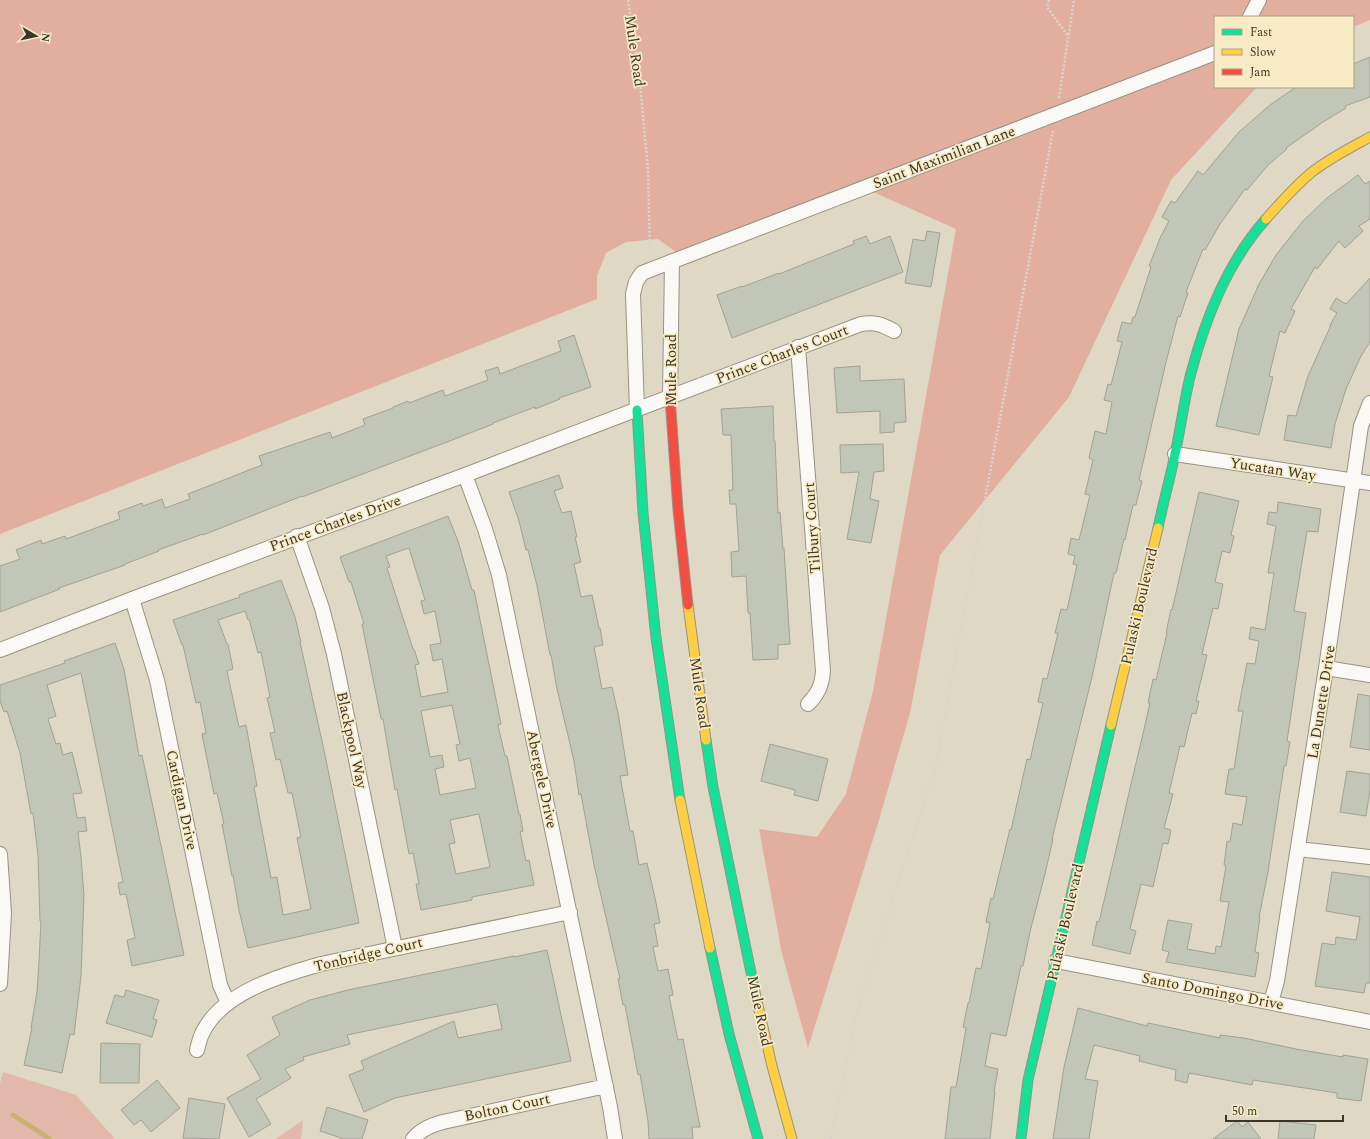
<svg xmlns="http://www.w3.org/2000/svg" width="1370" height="1139" font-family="Spectral,serif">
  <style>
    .green { fill: #e1b8a9 }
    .forest { fill: #e2af9f }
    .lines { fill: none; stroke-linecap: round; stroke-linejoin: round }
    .stream { stroke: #c8b171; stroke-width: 4.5 }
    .building { fill: #c2c6b7; stroke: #a0a395; fill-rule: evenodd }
    .street-casing { stroke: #989384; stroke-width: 16 }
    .fast-casing { stroke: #989384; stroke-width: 11 }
    .slow-casing { stroke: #989384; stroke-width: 11 }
    .jam-casing { stroke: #989384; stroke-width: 11 }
    .path { stroke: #d7d5cf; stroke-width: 2.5; stroke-dasharray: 2 2; stroke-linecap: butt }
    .street { stroke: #faf9f6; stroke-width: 14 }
    .fast { stroke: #16e098; stroke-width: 9 }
    .slow { stroke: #ffcf43; stroke-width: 9 }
    .jam { stroke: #f24e42; stroke-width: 9 }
    .labels { text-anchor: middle; stroke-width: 3.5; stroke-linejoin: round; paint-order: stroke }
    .street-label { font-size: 15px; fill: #3c3628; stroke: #f8eac5 }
  </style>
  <rect width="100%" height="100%" fill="#dfd8c4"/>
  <path class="green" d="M3,1072L76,1095L115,1139H0V1084Z
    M303,1120L301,1139H276Z"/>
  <path class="forest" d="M0,0H1370V20L1353,27V17H1215V87H1257L1171,180L1069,397L940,555L910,713L879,820L808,1048L782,954L759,829L817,837L846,794L873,691L956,229L871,191L691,263L658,239L626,242L606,253L597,276V299L0,534Z"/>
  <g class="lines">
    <path class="stream" d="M13,1115L50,1139"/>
  </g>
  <path class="building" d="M1370,57V97L1345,106L1346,108L1323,122L1286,148L1287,149L1268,165L1247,190L1245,189L1220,224L1205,250L1203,249L1186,292L1188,293L1180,317L1178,316L1166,362L1139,480L1142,481L1136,505H1133L1125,540L1124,539L1116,573H1114L1092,677L1052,839H1053L1045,874L1030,932L1023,966H1021L1006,1036L991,1033L985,1066L998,1069L994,1092H995L990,1139H945L951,1087H956L966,1028L963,1027L968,1003H969L976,968L981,969L990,923L986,922L991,898L993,899L1010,829L1011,830L1027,759L1030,760L1043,703L1038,702L1043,678L1047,679L1058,633H1055L1061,609L1067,610L1077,565L1073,564L1075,556L1068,554L1071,538L1079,540L1090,495L1085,494L1093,460L1089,458L1095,431L1106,434L1112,402L1104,400L1108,384L1111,385L1122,342L1117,341L1122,322L1131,324L1133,317H1135L1151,267L1149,266L1161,236L1169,221L1162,217L1171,201L1175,203L1198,171L1203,175L1239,132L1270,105L1296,87H1353V64Z
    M1358,175L1365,184L1370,181V219L1359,226L1363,231L1345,248L1339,241L1317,269L1315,267L1291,309L1295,311L1285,333L1280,331L1269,376L1273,377L1259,435L1216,426L1239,329L1259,284L1276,255L1303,221L1327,198Z
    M927,231L940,233L931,287L905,283L913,239L925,241Z
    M866,236L870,244L890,236L903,272L732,338L717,295L742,286V287L779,273V274L854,244L853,241Z
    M1370,278V342L1361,356L1346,389L1335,424L1331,448L1284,440L1288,415L1296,416L1308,376L1331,325H1330L1337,313L1330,309L1336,298L1346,304Z
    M574,335L591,387L559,398L560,399L535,409V407L493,423V424L460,437L302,497V496L203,535V534L158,550L159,551L125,564V565L59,588L60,589L0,612V566L20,559L16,550L41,540L42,544L65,536L66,539L120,519L118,512L142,503L143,506L162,499L165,508L190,499L188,494L262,465L259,456L330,432L332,438L365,425L363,419L393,408V407L408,401L409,403L443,390L445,396L488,380L485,371L498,367L500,374L561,351L558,341Z
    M860,366V381L904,379L906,422L894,423V432L880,433V411L837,413L834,368Z
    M773,406L774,441H775L778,513L780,512L783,549L784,548L790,644L778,645V659L753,660L750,613H748L746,576L732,577L731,552L739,551L736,504H730L729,490H733L731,435H723L721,409Z
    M883,444L884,471L874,472L870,499L879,501L871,543L847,539L859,472L841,473L840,445Z
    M559,475L563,488L554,491L562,513L571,511L577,537H575L581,562L574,564L581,597L592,595L599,628H600L603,645L594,647L602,689L612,687L618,713L628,775L620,776L630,831H633L639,865L647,863L655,898L660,923L654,924L658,946L653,947L658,971L668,969L673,995L669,996L678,1040L683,1039L700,1127H692L693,1139H649L648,1121L640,1074L638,1075L625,1005H623L618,979H620L594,865L581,794L579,795L574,761L557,689L551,655H550L537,586L528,550H526L519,521L509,492Z
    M1199,492L1239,501L1231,535L1234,536L1230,553L1222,551L1215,582L1223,584L1218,609L1213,608L1202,654L1207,655L1196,701H1199L1196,714L1192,713L1184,747L1180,746L1169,793L1173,794L1164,828L1171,830L1168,844L1163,843L1153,887L1141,884L1130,929L1136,931L1130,954L1092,945L1097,921L1099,922L1115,854L1131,784L1142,738L1150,703H1148L1153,679L1156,680L1167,633H1166L1171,609L1172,610Z
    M1278,502L1321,509L1318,532L1307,531L1294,611L1306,613L1287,741L1290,742L1286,766H1284L1268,872L1259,917H1260L1255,952L1259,953L1255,977L1166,962L1169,952L1162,950L1168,920L1192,924L1187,949L1215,954L1216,946L1221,947L1229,902L1220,901L1226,866L1224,865L1227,841L1230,842L1233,823L1242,825L1247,797L1225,794L1229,769H1234L1243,711H1238L1247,663L1255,664L1259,641L1249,639L1251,627L1265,630L1274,573H1268L1276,526L1267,524L1269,512L1277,513Z
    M448,516L458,541L472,590H474L501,724L498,725L505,756H507L519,814H520L523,831L520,832L526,861L529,860L534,885L472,897V900L421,910L416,884H419L413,853L409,854L397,789L395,790L383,719H381L362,624H364L351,582H349L340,557ZM409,548L425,600L421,601L424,614L435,611L441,643L430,645L433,661L442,659L448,692L421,697L415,665L419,664L414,649H413L387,568L390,567L386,556ZM452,705L460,744L456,745L459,761L470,758L476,788L440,795L435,769L444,767L442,755L430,757L421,711ZM479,814L490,867L456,874L449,844L455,843L450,820Z
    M281,580L295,617L301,642H300L324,750L359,923L248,948L239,910L233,875L232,876L222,824H224L217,793L214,794L202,734L206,733L200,702L196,703L183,645H182L173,620L240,597L239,595ZM245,611L248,620L249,619L258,653L261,652L270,697L267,698L275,732L270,733L276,760L280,759L288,793H292L301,837L297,838L311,909L283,915L277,877L271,878L254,787L257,786L246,725L239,727L227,671L233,669L228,644H227L218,620Z
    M115,643L124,669L139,756L142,755L184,955L132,966L127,940L135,938L126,894L120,895L118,883L123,882L81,673L47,685L56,716L48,719L56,744L60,743L63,755L72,752L82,793L73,794L77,818L85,817L87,831L78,832L81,857L84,895L81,976L74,1035L70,1034L62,1073L24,1065L32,1028H31L37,992L39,961L41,921H40L38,855L33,813L31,814L20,753L7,711L4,712L0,701V685L65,663L64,661Z
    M1358,694L1370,696V750L1350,747Z
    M770,744L828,759L818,801L794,795L795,790L761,781Z
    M1347,771L1370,774V790L1366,816L1340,812Z
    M1332,872L1370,877V983H1366L1364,993L1315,986L1322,943L1335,945L1336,937L1356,940L1360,917L1326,911Z
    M547,950L571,1061L395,1098L364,1112L349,1075L364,1069L361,1061L454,1021L458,1038L502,1029L497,1004L347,1035L350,1044L303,1057L304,1060L285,1069L291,1078L256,1099L271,1124L249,1137L227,1098L261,1079L247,1055L280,1035L272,1017L310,1000L348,990L514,956V957Z
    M126,990L159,1000L153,1019L157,1020L152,1037L106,1023L115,995L124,997Z
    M1078,1008L1147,1026L1148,1023L1220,1038V1035L1244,1038L1296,1049L1343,1057V1055L1368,1059L1361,1101L1337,1098V1093L1253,1080L1252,1085L1189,1073L1187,1083L1175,1080L1176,1070L1139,1061L1140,1056L1094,1045L1085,1079L1098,1081L1089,1139H1053L1064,1067Z
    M101,1043L140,1044L139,1083H100Z
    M157,1080L180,1108L151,1132L141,1120L134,1125L121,1110Z
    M189,1098L225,1104L219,1139L183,1138Z
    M327,1107L368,1120L362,1139H344L320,1131Z
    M1237,1121L1242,1127L1248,1122L1261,1139H1213Z
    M1280,1121L1316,1125L1314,1139H1278Z"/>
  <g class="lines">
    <g class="street-casing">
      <path id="street" d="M1250,17L1259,0
        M798,347L823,671C822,685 818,694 808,704
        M670,397L672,261
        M637,410L633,294L636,282L642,273L1215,53
        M1175,454L1370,483
        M465,475L485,529L499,575L610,1107L615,1139
        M297,536L322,608L334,654L395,948
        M132,599L157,680L220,985L228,1003
        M0,650L132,599L465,475L861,324C875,322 881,324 894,331
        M1326,668L1370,675
        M1298,849L1370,857
        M0,854L4,913L0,984
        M1056,961L1370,1022
        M1271,1002L1277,981L1326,668L1361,426L1370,403
        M197,1050C199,1043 200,1036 204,1030C224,992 282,975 321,964L570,912
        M413,1139C421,1129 431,1125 443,1122L606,1086"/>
    </g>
    <g class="fast-casing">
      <path id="fast" d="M637,410L643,513L656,638L680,800
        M1158,528C1163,503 1170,479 1175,454C1181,427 1184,400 1191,373C1206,317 1227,263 1266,219
        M706,740L713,787L756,997
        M710,948L729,1034L758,1139
        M1021,1139L1028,1080L1111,725"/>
    </g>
    <g class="slow-casing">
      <path id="slow" d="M1266,219C1280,203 1295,186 1312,172C1330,158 1350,148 1370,137
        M688,605L706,740
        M1111,725L1158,528
        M680,800L710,948
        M756,997L772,1066L792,1139"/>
    </g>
    <g class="jam-casing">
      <path id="jam" d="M670,397L678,510L688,605"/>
    </g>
    <path class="path" d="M628,0L639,72L648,170L650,255
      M1049,0L1047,7L1068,36
      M1059,98L1074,0
      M831,1139L857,1011L936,765L1053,131"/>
    <use href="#street" class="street"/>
    <use href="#fast" class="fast"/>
    <use href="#slow" class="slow"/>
    <use href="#jam" class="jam"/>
  </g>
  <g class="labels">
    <g class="street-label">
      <text transform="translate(635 51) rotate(82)" y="5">Mule Road</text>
      <text transform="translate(944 157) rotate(-21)" y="5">Saint Maximilian Lane</text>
      <text transform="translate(782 354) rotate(-21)" y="5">Prince Charles Court</text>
      <text transform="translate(671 370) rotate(-90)" y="5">Mule Road</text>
      <text transform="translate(1273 469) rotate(9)" y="5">Yucatan Way</text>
      <text transform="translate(335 523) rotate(-20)" y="5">Prince Charles Drive</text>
      <text transform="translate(812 528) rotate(-94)" y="5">Tilbury Court</text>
      <text transform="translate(1139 606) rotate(-77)" y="5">Pulaski Boulevard</text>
      <text transform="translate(700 693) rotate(82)" y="5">Mule Road</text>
      <text transform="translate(1321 702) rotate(-81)" y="5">La Dunette Drive</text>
      <text transform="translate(352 740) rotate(78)" y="5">Blackpool Way</text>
      <text transform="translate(542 779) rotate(78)" y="5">Abergele Drive</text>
      <text transform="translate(182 800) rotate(78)" y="5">Cardigan Drive</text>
      <text transform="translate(1065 922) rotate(-77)" y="5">Pulaski Boulevard</text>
      <text transform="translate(368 954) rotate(-13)" y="5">Tonbridge Court</text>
      <text transform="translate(1213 991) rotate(11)" y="5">Santo Domingo Drive</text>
      <text transform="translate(760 1011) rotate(78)" y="5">Mule Road</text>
      <text transform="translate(507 1107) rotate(-12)" y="5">Bolton Court</text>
    </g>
  </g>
  <rect x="1214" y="16" width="140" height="72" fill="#f8eac5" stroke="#ada286"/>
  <rect x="1222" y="29" width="20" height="6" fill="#16e098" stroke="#ada286"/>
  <text x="1250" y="36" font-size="12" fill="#3c3628">Fast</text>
  <rect x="1222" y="49" width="20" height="6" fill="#ffcf43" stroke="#ada286"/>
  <text x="1250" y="56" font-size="12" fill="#3c3628">Slow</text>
  <rect x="1222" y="69" width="20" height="6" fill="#f24e42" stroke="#ada286"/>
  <text x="1250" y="76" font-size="12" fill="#3c3628">Jam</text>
  <g transform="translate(36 36) rotate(99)" stroke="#f8eac5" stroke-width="3" paint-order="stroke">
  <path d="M0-3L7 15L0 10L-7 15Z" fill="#3c3628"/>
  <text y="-6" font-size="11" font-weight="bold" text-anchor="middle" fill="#3c3628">N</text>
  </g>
  <path d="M1226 1115v6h117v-6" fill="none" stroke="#3c3628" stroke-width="2"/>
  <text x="1232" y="1115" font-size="12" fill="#3c3628" stroke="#f8eac5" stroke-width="3" paint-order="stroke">50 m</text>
</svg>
